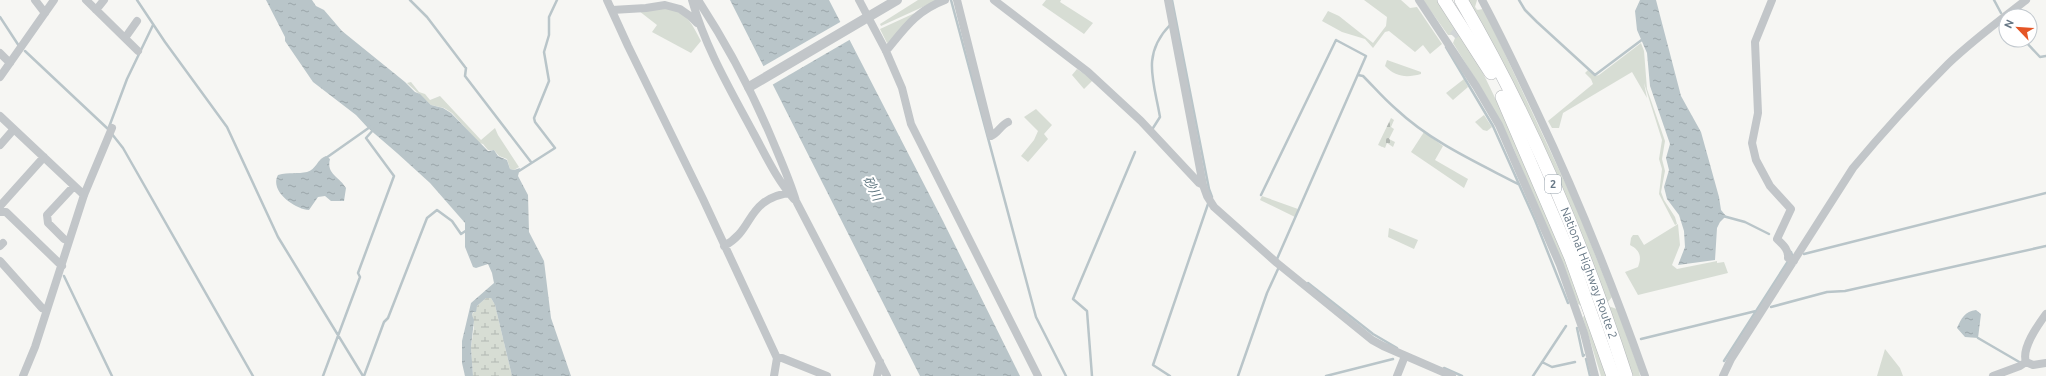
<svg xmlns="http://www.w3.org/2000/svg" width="2046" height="376" font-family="Ubuntu,'Noto Sans JP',sans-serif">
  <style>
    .grass { fill: #d7ddd4 }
    .wetland { fill: url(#wetland-marsh) }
    .cemetery { fill: url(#cemetery-stones) }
    .water { fill: url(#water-ripples) }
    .pier { fill: #f6f6f3 }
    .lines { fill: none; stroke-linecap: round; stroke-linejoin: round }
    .stream { stroke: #b9c5c9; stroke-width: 2.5 }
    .minor-tunnel { stroke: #d2d6d7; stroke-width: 8; stroke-dasharray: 8 4; stroke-linecap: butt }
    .trunk-casing { stroke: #b5b8bb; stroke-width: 14 }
    .minor { stroke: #c2c6c9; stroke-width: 8 }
    .tertiary { stroke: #c2c6c9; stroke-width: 10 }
    .trunk { stroke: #fff; stroke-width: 13 }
    .labels { text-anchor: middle; stroke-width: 4; stroke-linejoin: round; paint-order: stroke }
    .shield { fill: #fff; stroke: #939fa9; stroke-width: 1 }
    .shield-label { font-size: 11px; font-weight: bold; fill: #657684 }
    .street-label { font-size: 12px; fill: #657684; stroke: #fff }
    .water-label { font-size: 13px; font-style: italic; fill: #607781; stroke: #fff }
  </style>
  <defs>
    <pattern id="wetland-marsh" width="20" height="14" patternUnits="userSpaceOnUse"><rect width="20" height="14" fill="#d7ddd4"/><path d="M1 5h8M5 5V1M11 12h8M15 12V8" fill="none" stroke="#b2b8b2"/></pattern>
    <pattern id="cemetery-stones" width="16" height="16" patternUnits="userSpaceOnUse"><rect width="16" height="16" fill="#d7ddd4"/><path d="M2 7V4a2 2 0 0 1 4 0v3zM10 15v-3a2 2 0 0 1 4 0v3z" fill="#b2b8b2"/></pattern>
    <pattern id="water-ripples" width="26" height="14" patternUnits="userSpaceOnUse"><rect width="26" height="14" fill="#b9c5c9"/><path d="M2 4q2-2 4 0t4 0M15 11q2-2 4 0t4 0" fill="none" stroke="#9aa5a9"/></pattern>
  </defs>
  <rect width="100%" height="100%" fill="#f6f6f3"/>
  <path class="grass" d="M918,0H938L881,26L880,24Z
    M1046,0H1061L1060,2L1093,23L1084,34L1042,5Z
    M1364,0H1401L1410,8L1417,7L1442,44L1430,54L1423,45L1415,52L1389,31L1385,32L1373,48L1365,39L1342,32L1322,21L1328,11L1339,16L1373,43L1386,26L1387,17Z
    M1423,0H1439L1481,69L1499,106L1565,257L1585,308L1578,304L1513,147L1489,101L1453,43L1455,38L1453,35H1448Z
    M1467,0H1477L1475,7L1477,10L1483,9L1485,11L1575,204L1612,297L1607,303Z
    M665,7C687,12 691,22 701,41L691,53L652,32L657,25L639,11Z
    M917,12L893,40L887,43L880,29Z
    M1641,43L1644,51L1647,89L1665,141L1662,159L1665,171L1661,192L1664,200L1675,217L1677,224L1675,225L1659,194L1662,169L1659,159L1662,140L1644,83L1647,98L1632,72L1563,113L1559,128H1552L1548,121L1593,84L1591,79L1585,73L1588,70L1595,76L1599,75Z
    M1387,60L1421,72V74C1406,78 1396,77 1385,66Z
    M1077,69L1093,80L1084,89L1072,75Z
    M1464,79L1468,87L1453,100L1446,93Z
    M411,82L419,92L425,94L430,100L440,96L481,140L495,128L498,135L519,167L514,170L510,169L507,159L499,156L494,150H488L483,144L479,143L452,113L444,108L431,105L407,83Z
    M1036,109L1052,125L1044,134L1048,139L1028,162L1021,156L1034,140L1038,131L1024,117Z
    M1484,115L1492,127L1487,131L1483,130L1475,122Z
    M1424,132L1443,146L1435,160L1468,179L1464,188L1411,152Z
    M1262,196L1298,209L1295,217L1260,200Z
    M1678,224L1680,245L1672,265L1677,269L1717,261V263L1724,262L1728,273L1638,295L1625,272L1638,267C1642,257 1640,250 1630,245L1631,238L1633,235H1638L1644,245Z
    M1389,228L1418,240L1414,249L1388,237Z
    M1608,306L1617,309L1639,370L1640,376H1633Z
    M1586,311L1606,376H1601L1583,318Z
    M1885,349L1900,368L1903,376H1877Z"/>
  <path class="wetland" d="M486,298H491L495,305L512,376H473L471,347L474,327L472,315L477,306Z"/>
  <path class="cemetery" d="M1391,118L1394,120L1391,127L1394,129L1389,139L1395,142L1393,147L1387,143L1385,148L1378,145Z"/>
  <path class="water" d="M266,0H312L316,6L324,10L342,31L405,82L415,92L420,94L431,105L443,108L451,113L488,151L494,150L498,156L507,160L510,169L514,170L520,168L518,176L528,195L529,232L544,261L551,318L571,376H512L495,305L491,298H486L477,306L476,312H473L472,315L474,320L471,347L473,376H465L462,363V341L471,303L494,283L492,273L488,264L476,268L473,267L465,247V223L430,183L397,153L368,128L356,115L313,82L285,41V37Z
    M730,0H829L943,221L1020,376H920Z
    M1640,0H1656L1681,96L1701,132L1719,197L1721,210L1726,216L1720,222L1717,228L1715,260L1678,265L1685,247L1684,231L1679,215L1667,199L1664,187L1669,170L1666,158L1670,144L1650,86L1647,53L1637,30L1635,11Z
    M326,156L330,159C326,174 339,176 346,188L344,201H331L325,196L318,197L309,210C295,209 269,191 278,175C289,172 298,174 307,172C316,170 317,159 326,156Z
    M1976,310L1981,314L1978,338L1965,337L1957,328C1961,319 1965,311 1976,310Z"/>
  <path class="pier" d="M842,21L851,39L772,85L762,67Z"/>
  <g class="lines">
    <path class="stream" d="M137,0L165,42L227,127L278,237L363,376
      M410,0L427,17L465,67
      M951,0L1036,317L1066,376
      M1172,0L1209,189L1212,197
      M1519,0L1525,10L1537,22L1595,75L1643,39
      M1994,0L2001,13
      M0,17L19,46
      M2024,40L2040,57L2046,56
      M1446,47L1493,126L1535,220L1568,303
      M25,51L108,129L123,148L253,376
      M466,68L465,76L531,162
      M1358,75L1363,76C1374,87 1384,99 1396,109C1431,142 1476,162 1518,184
      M109,127L127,79L153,25
      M1153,128L1160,117C1154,81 1141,55 1170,25
      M326,158L370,127
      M519,171L555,148L535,122L534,118L549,81L544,52L549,35V17L557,0
      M1261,195L1336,40L1366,56L1277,259
      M1723,216L1745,222L1769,234
      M1804,254L2046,193
      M64,276L112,376
      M1308,283L1373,334L1397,348
      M1771,307L1827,292L1845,291L2046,246
      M1577,328L1583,356L1584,355
      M1978,338L2021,363
      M1641,339L1756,311
      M1586,359L1590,376
      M1724,361L1792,255L1791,252
      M1542,362L1552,367L1575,362
      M1444,368L1462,376
      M323,376L360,277L358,273L394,176L366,138L374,129
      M364,376L384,322L388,318L427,218L437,210L452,221L461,234L467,230
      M1092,376L1087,311L1073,299L1135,152
      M1170,376L1153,365L1208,204
      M1238,376L1267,293L1278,269
      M1326,376L1393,359
      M1533,376L1566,326"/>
    <path class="minor-tunnel" d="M1453,36L1477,9"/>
    <g class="trunk-casing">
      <g id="trunk">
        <path d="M1444,0L1491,73"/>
        <path id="s1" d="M1461,0C1530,118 1584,246 1626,376"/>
        <path d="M1502,97L1571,258L1613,376"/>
      </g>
    </g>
    <path class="minor" d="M35,0L45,13
      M86,0L138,51
      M607,0L628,46L703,199L777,358L774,376
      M692,0C705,47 731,91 754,134C766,156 777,180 794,199
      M698,0C728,46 753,93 774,144C782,163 790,181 796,201L887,376
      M859,0L886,51L902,88L911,124L1038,376
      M957,0L991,136C998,133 1001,125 1008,122
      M994,0L1088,72L1141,121L1199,183L1203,185
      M1168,0L1203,185L1207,196L1214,207L1277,263L1372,340L1383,346L1452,376
      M1419,0L1476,86L1499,125L1560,265L1584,333L1595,376
      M1482,0C1502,37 1519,74 1537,112C1578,198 1613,286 1645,376
      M1772,0L1755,42L1758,113L1752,143L1756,160L1770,186L1791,209L1777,239C1782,244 1789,249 1788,258L1794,261
      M96,10L104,0
      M612,10L646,8L665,5L680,9L690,16L697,23
      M125,38L137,21
      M886,51C905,28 916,11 945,0
      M0,53L10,63
      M0,77L54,0
      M0,116L84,195
      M0,145L14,129
      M0,206L44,157
      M0,212H6L62,266
      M64,239L48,223L47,215L74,186
      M0,246L3,243
      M724,246C756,229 744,199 793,192
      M0,261L42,308
      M777,358H782L827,376
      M2026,362L2033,365L2046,363
      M23,376L35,347L84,195L112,128
      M877,376L880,362
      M1397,376L1405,356
      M1723,376L1731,359L1853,168C1883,132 1915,97 1948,64C1972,41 1999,21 2026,0
      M1993,376L2020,366L2026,362C2021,348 2038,325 2046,314"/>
    <path class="tertiary" d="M749,87L897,0"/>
    <use href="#trunk" class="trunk"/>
  </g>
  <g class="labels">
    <rect class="shield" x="1545" y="175" width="16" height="18" rx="3"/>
    <g class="shield-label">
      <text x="1553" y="188">2</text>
    </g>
    <g class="street-label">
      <text dy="4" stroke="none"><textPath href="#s1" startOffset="302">National Highway Route 2</textPath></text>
    </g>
    <g class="water-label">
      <text transform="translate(873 188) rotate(63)" y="5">砂川</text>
    </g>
  </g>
  <g transform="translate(2018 28) rotate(295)"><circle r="19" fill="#ffffff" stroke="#c1c8ce"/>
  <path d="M0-3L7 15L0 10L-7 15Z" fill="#e55525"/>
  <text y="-6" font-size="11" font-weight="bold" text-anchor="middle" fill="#657684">N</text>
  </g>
</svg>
